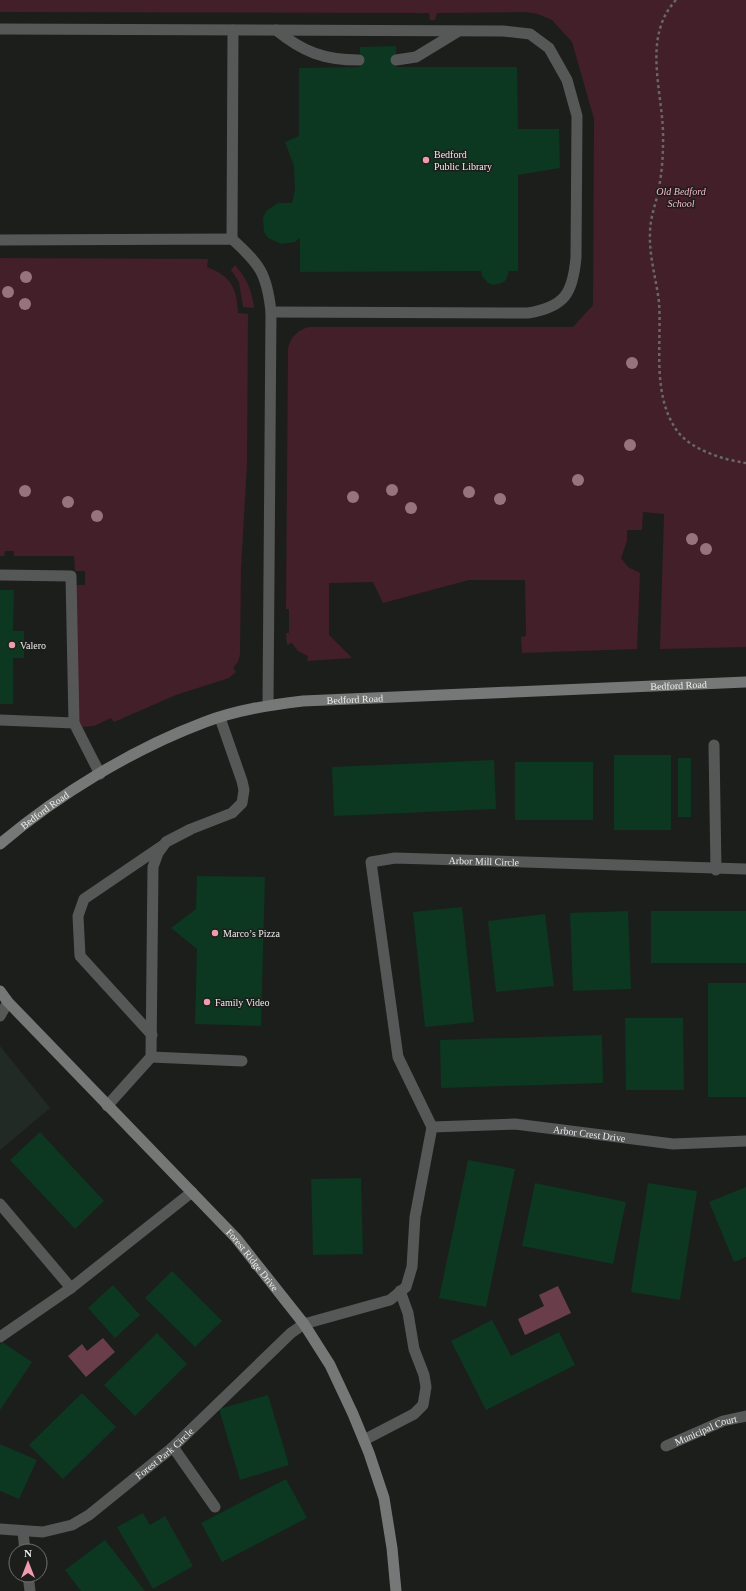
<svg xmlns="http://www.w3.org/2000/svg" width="746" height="1591" font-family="Georgia,serif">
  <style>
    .built { fill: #222a25 }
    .green { fill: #431f29 }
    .water { fill: #693e4a }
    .building { fill: #0c3721 }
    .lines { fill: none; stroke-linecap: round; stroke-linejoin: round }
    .path { stroke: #676967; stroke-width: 2.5; stroke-dasharray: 3 3; stroke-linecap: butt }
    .service { stroke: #565757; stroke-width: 11 }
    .minor { stroke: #565757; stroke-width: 11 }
    .secondary { stroke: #767877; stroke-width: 11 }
    .tree { fill: #95747b }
    .poi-dot { fill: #f29ab0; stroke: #1c1e1c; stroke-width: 1.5 }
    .labels { text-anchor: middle; stroke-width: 3; stroke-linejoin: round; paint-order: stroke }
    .poi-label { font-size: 10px; fill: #ecedec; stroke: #1c1e1c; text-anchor: start }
    .park-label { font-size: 10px; font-style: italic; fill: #f8bac9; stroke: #1c1e1c }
    .street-label { font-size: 10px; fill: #ecedec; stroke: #1c1e1c }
  </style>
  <rect width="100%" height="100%" fill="#1c1e1c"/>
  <path class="built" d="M0,1046L50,1108L0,1150Z"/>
  <path class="green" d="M0,0H746V647L660,649L664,514L643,512L642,530H627V541L621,558L628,567L640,573L637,649L522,653L521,637L526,636L525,580H469L383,603L373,582L329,583V635L352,658L307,661L308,656L298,651L292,643L287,645L286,633H289V609H286L288,349C290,337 298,330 309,327H573L593,305L594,119L572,42L552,20L538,14L526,12L437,13L435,20H430L429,13L0,12Z
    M0,258L208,259L207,267C231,276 237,288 238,313L248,314L247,464L241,568L240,654L238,662L233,668L236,672L229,678L176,695L114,722L111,718L94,726L82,727L78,718L75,585H85V571H75L74,556H14V551H5L4,556H0Z
    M235,265C247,279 252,290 254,308L243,307L239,282L231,270Z"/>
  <path class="water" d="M558,1286L571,1313L525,1335L518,1319L544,1306L539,1295Z
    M103,1338L115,1352L86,1377L68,1356L82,1344L87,1351Z"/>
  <path class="building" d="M396,46V67H517L518,129H559L560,168L518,175V271H509L506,280L502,283L493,285L488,283L482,276L481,271L300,272V238L295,242L281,244L268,238L264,232L263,218L266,211L278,203H292L295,190L294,166L285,142L299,136V68L360,67V47Z
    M0,590H14L13,631H24V658H13V704H0Z
    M614,755H671V830H614Z
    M678,758H691V817H678Z
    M494,760L496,809L334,816L332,767Z
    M515,762H593V820H515Z
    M197,876L265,877L261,1026L195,1024L197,949L171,928L196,909Z
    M462,907L474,1022L425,1027L413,912Z
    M628,911L631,989L573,991L570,913Z
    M651,911H746V963H651Z
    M545,914L554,986L496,992L488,921Z
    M708,983H746V1097H708Z
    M625,1018H683L684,1090H626Z
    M602,1035L603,1083L441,1088L440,1040Z
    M40,1132L104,1201L75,1229L10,1160Z
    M468,1160L515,1169L486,1307L439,1298Z
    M361,1178L363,1254L313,1255L311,1179Z
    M535,1183L626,1202L613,1264L522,1246Z
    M648,1183L697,1191L680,1300L631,1292Z
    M746,1187V1257L734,1262L709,1202Z
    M172,1271L222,1321L195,1347L145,1298Z
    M113,1285L140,1315L115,1338L88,1308Z
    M492,1320L511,1356L559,1332L575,1365L486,1410L451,1341Z
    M157,1333L187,1364L135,1416L104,1385Z
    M2,1342L32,1362L0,1410V1345Z
    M82,1393L116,1427L63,1479L29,1445Z
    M268,1395L289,1465L240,1480L219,1409Z
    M0,1444L37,1460L19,1499L0,1491Z
    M286,1479L307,1518L222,1562L201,1523Z
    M143,1513L150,1525L165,1516L193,1566L153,1589L117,1527Z
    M105,1540L145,1591H81L65,1570Z"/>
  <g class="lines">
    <path class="path" d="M676,0C640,39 665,96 663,143C663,161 661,180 657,197C654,209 650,220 650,233C649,256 656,278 659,302C662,343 651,396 678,432C692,450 724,460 746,463"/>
    <g class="service">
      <path d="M0,29L503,31L530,34L549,48L567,80L577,116L576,257C573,293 565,307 528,313L271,312"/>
      <path d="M276,30C303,52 324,60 359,60"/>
      <path d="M396,60L416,57L457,32"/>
      <path d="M232,239L233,30"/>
      <path d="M0,240L232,239C260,264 267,274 271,312L268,705"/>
      <path d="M0,575L71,576L74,723"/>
      <path d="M0,720L74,723L100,774"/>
      <path d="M714,745L716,870"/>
      <path d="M0,1016L8,1002"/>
      <path d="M152,1035L80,956L78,916L84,899L162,846"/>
      <path d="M151,1057L242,1061"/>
      <path d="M107,1106L151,1057L153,867L158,853L166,842L191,829L232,813L242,803L244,790L242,781L220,718"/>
      <path id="s1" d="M432,1127L515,1124L673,1144L746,1141"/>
      <path d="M0,1204L71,1288"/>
      <path d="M0,1337L71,1288L192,1192"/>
      <path d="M364,1440L414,1414L423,1405L426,1387L424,1375L414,1349L408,1313L400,1291"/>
      <path d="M173,1447L215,1507"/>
      <path id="s2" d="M0,1529L43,1532L72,1525L89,1515L173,1447L291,1333L304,1324L390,1300L406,1287L412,1267L415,1217L432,1127L398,1057L371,862L395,858L746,869"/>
      <path d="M23,1532L25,1551"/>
      <path d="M28,1575L30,1591"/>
    </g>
    <path class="minor" id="s3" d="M666,1446L723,1421L746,1416"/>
    <g class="secondary">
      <path id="s4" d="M0,844C59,794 133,749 205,722C236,710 270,705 303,701L746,682"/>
      <path id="s5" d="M0,991L8,1002L236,1238L304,1324L330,1365L353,1414L369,1453L384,1498L392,1548L396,1591"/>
    </g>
  </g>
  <g class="tree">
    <circle cx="26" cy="277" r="6"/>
    <circle cx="8" cy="292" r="6"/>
    <circle cx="25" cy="304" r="6"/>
    <circle cx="632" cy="363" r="6"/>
    <circle cx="630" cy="445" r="6"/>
    <circle cx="578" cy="480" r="6"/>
    <circle cx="392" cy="490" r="6"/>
    <circle cx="25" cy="491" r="6"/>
    <circle cx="469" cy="492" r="6"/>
    <circle cx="353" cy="497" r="6"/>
    <circle cx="500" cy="499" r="6"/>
    <circle cx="68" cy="502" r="6"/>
    <circle cx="411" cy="508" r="6"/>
    <circle cx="97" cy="516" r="6"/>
    <circle cx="692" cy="539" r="6"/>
    <circle cx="706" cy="549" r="6"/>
  </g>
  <g class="poi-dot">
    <circle cx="426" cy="160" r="4"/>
    <circle cx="12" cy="645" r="4"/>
    <circle cx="215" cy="933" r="4"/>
    <circle cx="207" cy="1002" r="4"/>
  </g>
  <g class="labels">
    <g class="poi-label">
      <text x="434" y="158">Bedford<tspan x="434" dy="12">Public Library</tspan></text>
      <text x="20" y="649">Valero</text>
      <text x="223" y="937">Marco’s Pizza</text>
      <text x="215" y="1006">Family Video</text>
    </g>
    <g class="park-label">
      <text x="681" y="195">Old Bedford<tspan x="681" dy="12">School</tspan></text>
    </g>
    <g class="street-label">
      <text dy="4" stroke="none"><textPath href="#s4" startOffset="716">Bedford Road</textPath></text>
      <text dy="4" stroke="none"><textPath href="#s4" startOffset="392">Bedford Road</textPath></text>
      <text dy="4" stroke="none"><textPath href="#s4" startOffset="56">Bedford Road</textPath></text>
      <text dy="4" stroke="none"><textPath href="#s2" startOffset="1041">Arbor Mill Circle</textPath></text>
      <text dy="4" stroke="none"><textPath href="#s1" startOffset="158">Arbor Crest Drive</textPath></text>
      <text dy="4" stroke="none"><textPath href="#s5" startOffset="369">Forest Ridge Drive</textPath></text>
      <text dy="4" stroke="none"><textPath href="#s3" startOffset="43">Municipal Court</textPath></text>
      <text dy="4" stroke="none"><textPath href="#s2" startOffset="190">Forest Park Circle</textPath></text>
    </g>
  </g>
  <g transform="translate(28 1563)"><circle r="19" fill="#1c1e1c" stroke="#6f716f"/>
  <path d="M0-3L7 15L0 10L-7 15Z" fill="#f29ab0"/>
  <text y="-6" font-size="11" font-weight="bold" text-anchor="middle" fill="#ecedec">N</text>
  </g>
</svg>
